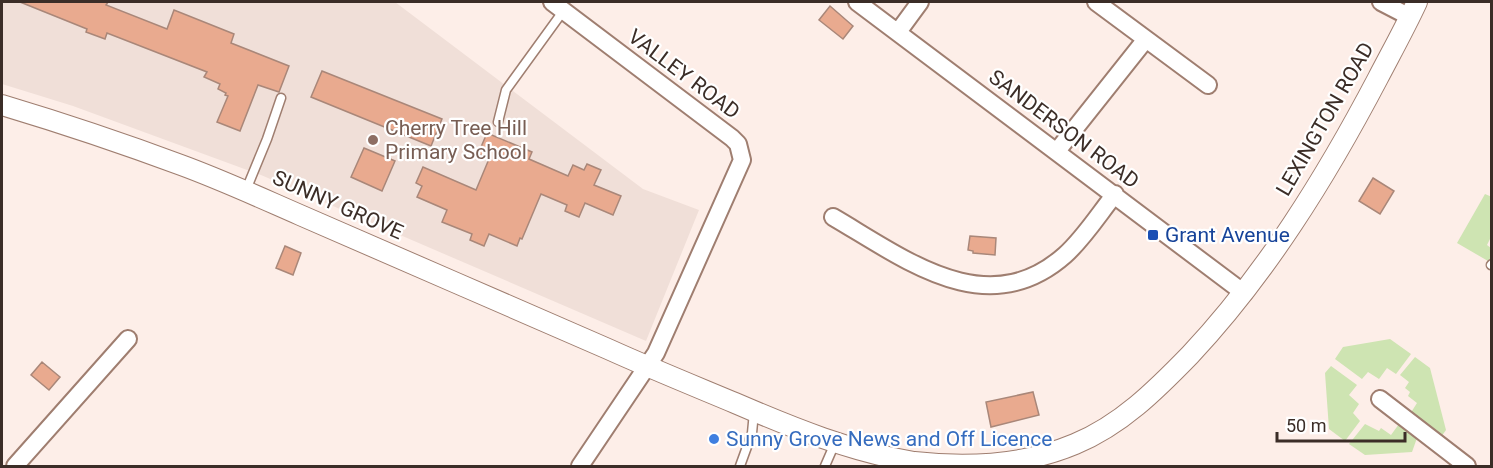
<svg xmlns="http://www.w3.org/2000/svg" width="1493" height="468" font-family="Roboto,sans-serif">
  <style>
    .built { fill: #f0dfd8 }
    .green { fill: #cee4b2 }
    .building { fill: #e9aa8f; stroke: #a98779; stroke-width: 1.5 }
    .lines { fill: none; stroke-linecap: round; stroke-linejoin: round }
    .service-casing { stroke: #9f7e70; stroke-width: 11 }
    .minor-casing { stroke: #9f7e70; stroke-width: 20 }
    .tertiary-casing { stroke: #9f7e70; stroke-width: 22 }
    .service { stroke: #fff; stroke-width: 8 }
    .minor { stroke: #fff; stroke-width: 16 }
    .tertiary { stroke: #fff; stroke-width: 20 }
    .education-dot { fill: #8d6e63; stroke: #fff; stroke-width: 2 }
    .transit-dot { fill: #1a4fb4; stroke: #fff; stroke-width: 2 }
    .shop-dot { fill: #3f7fe0; stroke: #fff; stroke-width: 2 }
    .labels { text-anchor: middle; stroke-width: 4.5; stroke-linejoin: round; paint-order: stroke }
    .street-label { font-size: 21px; fill: #3b2d27; stroke: #fff }
    .education-label { font-size: 21px; fill: #785e54; stroke: #fff; text-anchor: start }
    .transit-label { font-size: 21px; fill: #164399; stroke: #fff; text-anchor: start }
    .shop-label { font-size: 21px; fill: #366cbe; stroke: #fff; text-anchor: start }
  </style>
  <rect width="100%" height="100%" fill="#fdeee8"/>
  <path class="built" d="M2,2H395L643,189L699,210L646,341L261,175L73,106L2,84Z"/>
  <path class="green" d="M1485,194L1492,197L1491,237L1487,245L1491,248V258L1488,261L1457,243Z
    M1390,339L1411,354L1396,374L1387,368L1379,379L1368,372L1362,379L1335,359L1343,347Z
    M1415,357L1430,368L1446,430L1441,437L1410,414L1417,403L1408,396L1410,392L1405,388L1409,382L1400,375Z
    M1331,366L1357,385L1349,395L1359,404L1353,413L1360,421L1345,441L1329,429L1325,373Z
    M1365,424L1379,431L1381,428L1391,435L1399,424L1417,438L1412,452L1365,455L1349,444Z"/>
  <path class="building" d="M20,2H108L106,5L167,29L174,10L234,34L231,43L289,66L279,92L258,85L240,131L217,122L228,96L225,95L226,93L218,89L220,84L204,77L207,72L107,33L105,39L86,32L87,29Z
    M830,6L853,26L843,39L819,20Z
    M322,71L442,119L431,146L311,97Z
    M487,133L532,152L529,159L568,176L573,165L584,170L587,164L601,170L594,185L621,196L613,215L585,203L579,217L565,211L567,205L541,194L522,239L520,238L517,246L489,234L484,246L470,240L472,234L442,222L447,210L417,197L422,186L416,183L423,167L476,190L489,159L478,154Z
    M364,148L395,161L382,191L351,177Z
    M1373,178L1394,191L1380,214L1359,201Z
    M970,236L996,238L995,255L973,253V251L968,250Z
    M285,246L301,253L293,275L276,268Z
    M42,362L60,377L49,390L31,375Z
    M1033,392L1039,415L991,427L986,402Z"/>
  <g class="lines">
    <g class="service-casing">
      <path id="service" d="M498,122L506,90L564,10
        M246,190L267,139L281,98
        M1491,265L1492,264
        M740,466L752,433L754,412
        M825,466L835,443"/>
    </g>
    <g class="minor-casing">
      <path id="minor" d="M552,2L732,138L738,144L742,160L656,353L580,466
        M857,2L1244,293
        M1096,2L1208,85
        M1381,2L1410,17
        M898,32L920,2
        M1057,151L1146,39
        M833,217C905,259 987,324 1065,255C1084,238 1099,214 1115,194
        M1380,399L1467,466
        M15,466L128,339"/>
    </g>
    <g class="tertiary-casing">
      <path id="tertiary" d="M2,105C62,123 122,143 181,165C222,180 261,198 300,215C403,259 505,305 608,349C650,368 692,385 735,403C793,428 852,452 914,462C968,468 1025,465 1075,444C1121,425 1156,390 1190,355C1266,274 1326,177 1378,78C1391,53 1405,28 1417,2"/>
    </g>
    <use href="#service" class="service"/>
    <use href="#minor" class="minor"/>
    <use href="#tertiary" class="tertiary"/>
  </g>
  <circle class="education-dot" cx="373" cy="140" r="6"/>
  <rect class="transit-dot" x="1147" y="229" width="12" height="12" rx="3"/>
  <circle class="shop-dot" cx="714" cy="439" r="6"/>
  <g class="labels">
    <g class="street-label">
      <text transform="translate(684 74) rotate(37)" y="7">VALLEY ROAD</text>
      <text transform="translate(1325 119) rotate(-60)" y="7">LEXINGTON ROAD</text>
      <text transform="translate(1064 129) rotate(37)" y="7">SANDERSON ROAD</text>
      <text transform="translate(338 205) rotate(24)" y="7">SUNNY GROVE</text>
    </g>
    <g class="education-label">
      <text x="385" y="135">Cherry Tree Hill<tspan x="385" dy="24">Primary School</tspan></text>
    </g>
    <g class="transit-label">
      <text x="1165" y="242">Grant Avenue</text>
    </g>
    <g class="shop-label">
      <text x="726" y="446">Sunny Grove News and Off Licence</text>
    </g>
  </g>
  <rect width="1493" height="468" fill="none" stroke="#3b2d27" stroke-width="6"/>
  <path d="M1277 432v9h128v-9" fill="none" stroke="#3b2d27" stroke-width="3"/>
  <text x="1286" y="432" font-size="18" fill="#3b2d27" stroke="#ffffff" stroke-width="4.5" paint-order="stroke">50 m</text>
</svg>
